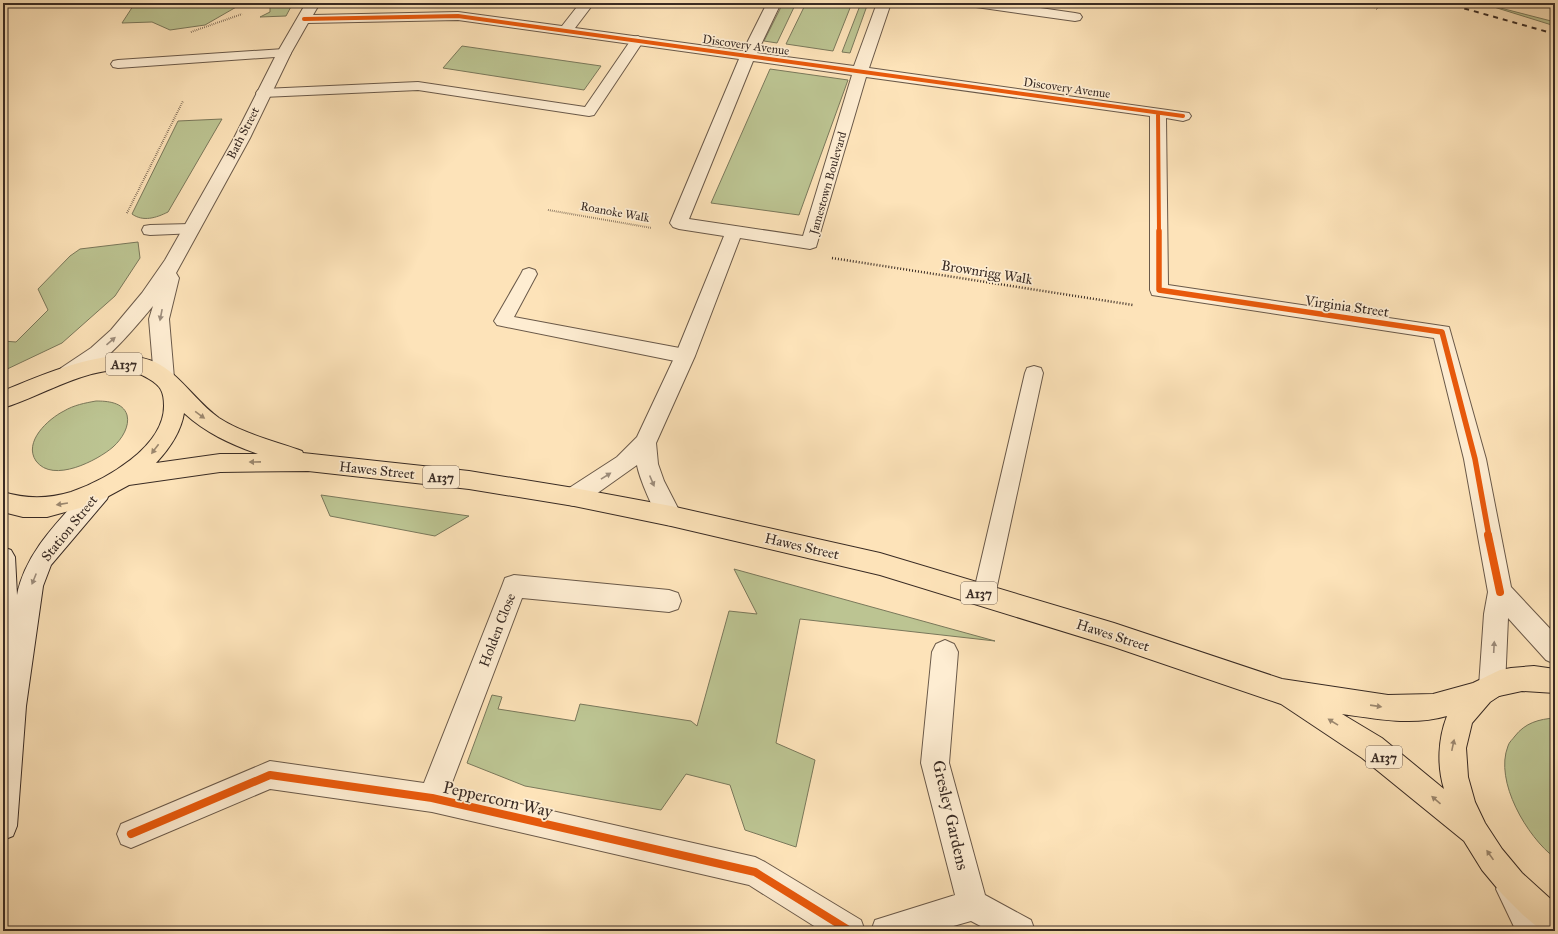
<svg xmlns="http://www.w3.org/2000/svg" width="1558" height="934" font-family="'IM FELL Great Primer',serif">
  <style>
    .green { fill: #bcc492; stroke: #7a785b }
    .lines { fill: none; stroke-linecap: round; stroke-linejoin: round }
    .lane-casing { stroke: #6a5949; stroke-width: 2 }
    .street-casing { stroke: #6a5949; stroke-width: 2 }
    .secondary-casing { stroke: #392b24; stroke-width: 2 }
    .primary-casing { stroke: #392b24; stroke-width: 2 }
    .path-far1 { stroke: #392b24; stroke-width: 2; stroke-dasharray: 0.5 1.5; stroke-linecap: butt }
    .path { stroke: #392b24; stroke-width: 2.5; stroke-dasharray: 1 2; stroke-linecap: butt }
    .lane { fill: #feedd2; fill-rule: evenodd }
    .street { fill: #feedd2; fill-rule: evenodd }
    .secondary { fill: #feedd2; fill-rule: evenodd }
    .primary { fill: #fde3b9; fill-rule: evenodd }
    .rail { stroke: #392b24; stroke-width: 2; stroke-dasharray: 5 5; stroke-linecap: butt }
    .cycleway-far2-casing { stroke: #feedd2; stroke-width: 6 }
    .cycleway-far1-casing { stroke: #feedd2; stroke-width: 8 }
    .cycleway-casing { stroke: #feedd2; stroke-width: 10 }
    .cycleway-far2 { stroke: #e8590c; stroke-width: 4 }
    .cycleway-far1 { stroke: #e8590c; stroke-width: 5.5 }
    .cycleway { stroke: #e8590c; stroke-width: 8 }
    .oneway { fill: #9c8c7b }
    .oneway2 { fill: #9b876e }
    .labels { text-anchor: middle; stroke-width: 3.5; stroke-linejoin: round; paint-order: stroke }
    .far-street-label { font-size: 12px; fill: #392b24; stroke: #feedd2 }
    .shield { fill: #feedd2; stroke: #746558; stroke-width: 1 }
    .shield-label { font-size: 13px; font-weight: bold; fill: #392b24 }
    .street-label { font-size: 14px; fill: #392b24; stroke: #feedd2 }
    .near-street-label { font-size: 17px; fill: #392b24; stroke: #feedd2 }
  </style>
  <rect width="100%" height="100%" fill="#fde3b9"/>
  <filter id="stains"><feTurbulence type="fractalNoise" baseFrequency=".005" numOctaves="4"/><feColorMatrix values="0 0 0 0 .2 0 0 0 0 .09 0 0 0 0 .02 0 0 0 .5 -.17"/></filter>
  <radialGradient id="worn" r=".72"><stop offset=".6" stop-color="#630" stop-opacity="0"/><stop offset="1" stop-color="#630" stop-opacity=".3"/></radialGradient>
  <path class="green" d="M135,3H251L238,6L205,25L170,30L152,22L122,23Z
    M262,3H293L286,16L260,17L270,12V6Z
    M783,3H796L777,43L764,41Z
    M806,3H852L833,51L786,44Z
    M861,3H868L850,53L842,52Z
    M1481,3L1555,22V26Z
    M462,46L601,66L584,90L443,68Z
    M770,69L848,80L799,215L711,203Z
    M222,119L168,212C156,218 143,222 132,214L178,121Z
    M138,242L140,258L115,296L62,343L3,371V341L16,342L48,310L38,289L70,256L80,249Z
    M96,401C107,401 123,402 127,415C130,426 122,439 113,447C98,460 53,484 36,461C23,442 48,419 64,411C74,405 85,403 96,401Z
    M321,495L469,516L435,536L330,516Z
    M734,569L995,641L800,619L776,743L815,760L796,847L745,830L730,785L686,774L661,810L525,786L467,763L492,695L502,697L498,709L575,721L580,704L691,721L697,726L729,611L757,614Z
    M1555,718V858C1527,837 1494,781 1508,746C1509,742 1513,739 1515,736C1525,723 1539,719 1555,718Z"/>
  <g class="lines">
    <g class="lane-casing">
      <path id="lane" d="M638,36L644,40L594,115L589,116L418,90L263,97L258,96L256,93L258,90L263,89L418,82L585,107L633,37Z
        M284,49L289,50L291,53L289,56L118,68L113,67L111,64L113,61L118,60Z
        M191,224L197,225L199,229L197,233L150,235L144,234L142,230L144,226L150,225Z
        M529,268L535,270L537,274L514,317L685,349L691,351L694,356L691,361L685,363L497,325L494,321L521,274L523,270Z
        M1034,366L1041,368L1043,373L995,595L992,602L984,605L976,602L973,595L1025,373L1027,368Z"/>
    </g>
    <g class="street-casing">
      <path id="street" d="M306,3H320L313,15L458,12L562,26L580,3H594L575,28L743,51L767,3H781L757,53L854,66L877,3H891L869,68L1189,113L1191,116L1189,119L1183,121L1166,118L1168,285L1449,327L1486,459L1511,587L1555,634V664L1546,660L1508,618L1505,686L1501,695L1492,699L1483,695L1479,686L1484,614L1488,592L1464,459L1434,338L1152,295L1150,290V116L866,77L816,247L810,249L740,238L695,356L656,443L658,464L664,481L682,516L679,523C674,525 669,527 664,523C655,517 639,477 637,465L582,504L574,506L566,504L563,497L566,490L617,457L637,437L675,356L724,236L679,229L673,227L670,223L739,59L458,20L308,23L291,53L250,138L176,273L179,278L169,319L174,378L171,383L164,386L157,383L154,378L149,319L153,306C137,325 88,387 61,378L58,373L61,368L91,348L111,330L142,293L165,260L234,138L277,53ZM753,61L852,75L803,236L689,219Z
        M969,3H1005L1075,13L1080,14L1082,17L1080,20L1075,21L976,7L971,6Z
        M514,575L669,590L678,593L681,601L678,609L669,612L522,598L450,788L755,857L765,862L861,920L865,931H822L749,885L432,812L270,789L131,848L121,844L117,834L121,824L270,761L424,783L502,586L505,578Z
        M945,640L954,644L958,652L949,763L985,895L1031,920L1035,931H990L971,921L936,931H871L875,920L955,895L921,763L932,652L936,644Z
        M1511,874L1521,879L1547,931H1516L1496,889L1501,879Z"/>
    </g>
    <g class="secondary-casing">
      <path id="secondary" d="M99,483L107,485L110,492L107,499L51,565L43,586L26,706L17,826L13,836L3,840V547L11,550L15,557L17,595C26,550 62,518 91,485Z"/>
    </g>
    <g class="primary-casing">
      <path id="primary" d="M128,355C136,357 146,358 155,362C180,374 196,402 219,418C244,434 274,441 302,451L303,453L469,471L574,488L671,506L880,553L1114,623L1282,679L1388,695L1433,694L1473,683L1500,670L1511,668L1534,666L1555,669V693L1522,691L1499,696L1490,702L1472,723L1466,748L1468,777L1475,802L1485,823L1502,849L1522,873L1555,903V931H1542L1523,915L1502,894L1482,870L1464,841L1362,758L1281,704L1114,647L880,575L671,526L574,506L469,489L308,471L220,472L129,485L105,498L80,508L47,517H23L3,512V492C26,499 48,499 71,492C106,480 164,447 164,406C164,392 161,386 149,379C136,370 121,369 106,371C69,377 38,397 3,408V391C44,374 83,357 128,355ZM184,413C206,433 230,444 258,454H220L156,463C169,449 181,432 184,413ZM1342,714C1377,719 1413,726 1447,716C1438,739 1437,766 1444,789L1382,738Z"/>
    </g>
    <path class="path-far1" d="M1371,3L1378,10
      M191,32L242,14
      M548,210L652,228
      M127,213L183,101"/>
    <path class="path" d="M832,258L1133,305"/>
    <use href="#lane" class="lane"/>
    <use href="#street" class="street"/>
    <use href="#secondary" class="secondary"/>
    <use href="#primary" class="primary"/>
    <path class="rail" d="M1445,3L1555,34
      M1539,3L1555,7"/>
    <g class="cycleway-far2-casing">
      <path id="cycleway-far2" d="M304,19L458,16L1183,116
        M1158,113L1159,232"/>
    </g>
    <g class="cycleway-far1-casing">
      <path id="cycleway-far1" d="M1159,231V290L1442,332L1475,459L1489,536"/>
    </g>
    <g class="cycleway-casing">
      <path id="cycleway" d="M1488,535L1500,592
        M131,834L270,775L432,798L755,872L850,931"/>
    </g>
    <use href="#cycleway-far2" class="cycleway-far2"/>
    <use href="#cycleway-far1" class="cycleway-far1"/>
    <use href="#cycleway" class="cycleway"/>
  </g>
  <defs><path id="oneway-solid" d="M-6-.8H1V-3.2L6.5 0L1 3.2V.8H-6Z"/></defs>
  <g class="oneway">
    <use href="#oneway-solid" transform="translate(161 315) rotate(101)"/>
    <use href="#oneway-solid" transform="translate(111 341) rotate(-41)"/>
    <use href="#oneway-solid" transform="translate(606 476) rotate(-32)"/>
    <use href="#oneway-solid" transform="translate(652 481) rotate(67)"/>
    <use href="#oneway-solid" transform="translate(34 579) rotate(112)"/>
    <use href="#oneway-solid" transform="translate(1494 647) rotate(-87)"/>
  </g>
  <g class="oneway2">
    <use href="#oneway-solid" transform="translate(200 415) rotate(36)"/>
    <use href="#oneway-solid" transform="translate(155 449) rotate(127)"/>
    <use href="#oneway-solid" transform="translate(255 462) rotate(179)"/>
    <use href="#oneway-solid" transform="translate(62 504) rotate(171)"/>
    <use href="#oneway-solid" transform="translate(1376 706) rotate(8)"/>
    <use href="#oneway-solid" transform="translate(1333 722) rotate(-148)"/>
    <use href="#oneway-solid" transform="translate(1453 745) rotate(-78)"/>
    <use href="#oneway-solid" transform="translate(1436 800) rotate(-139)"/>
    <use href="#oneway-solid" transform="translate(1490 855) rotate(-125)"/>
  </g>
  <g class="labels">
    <g class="far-street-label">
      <text transform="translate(746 45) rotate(8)" y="4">Discovery Avenue</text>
      <text transform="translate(1067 88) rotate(8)" y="4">Discovery Avenue</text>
      <text transform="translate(243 133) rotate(-63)" y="4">Bath Street</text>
      <text transform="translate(828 183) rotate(-74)" y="4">Jamestown Boulevard</text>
      <text transform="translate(615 212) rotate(10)" y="4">Roanoke Walk</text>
    </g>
    <g class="shield">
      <rect x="106" y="353" width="36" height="22" rx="3"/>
      <rect x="423" y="466" width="36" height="22" rx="3"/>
      <rect x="961" y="582" width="36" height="22" rx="3"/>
      <rect x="1366" y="746" width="36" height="22" rx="3"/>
    </g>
    <g class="shield-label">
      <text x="124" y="369">A137</text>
      <text x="441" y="482">A137</text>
      <text x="979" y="598">A137</text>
      <text x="1384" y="762">A137</text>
    </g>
    <g class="street-label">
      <text transform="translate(987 272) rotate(9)" y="5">Brownrigg Walk</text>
      <text transform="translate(1347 306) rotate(8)" y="5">Virginia Street</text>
      <text transform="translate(377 470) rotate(6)" y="5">Hawes Street</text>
      <text transform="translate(69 528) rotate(-51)" y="5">Station Street</text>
      <text transform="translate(802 546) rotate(13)" y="5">Hawes Street</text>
      <text transform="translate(497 630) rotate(-69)" y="5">Holden Close</text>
      <text transform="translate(1113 635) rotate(18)" y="5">Hawes Street</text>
    </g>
    <g class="near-street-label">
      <text transform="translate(498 799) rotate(13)" y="6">Peppercorn Way</text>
      <text transform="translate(951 815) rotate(77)" y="6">Gresley Gardens</text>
    </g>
  </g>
  <rect width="1558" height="934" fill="none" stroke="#fde3b9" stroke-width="16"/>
  <rect x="4" y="4" width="1550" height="926" fill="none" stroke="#392b24" stroke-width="2"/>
  <rect x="8" y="8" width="1542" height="918" fill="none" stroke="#392b24"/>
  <rect width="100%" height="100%" filter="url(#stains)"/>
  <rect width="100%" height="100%" fill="url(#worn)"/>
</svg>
